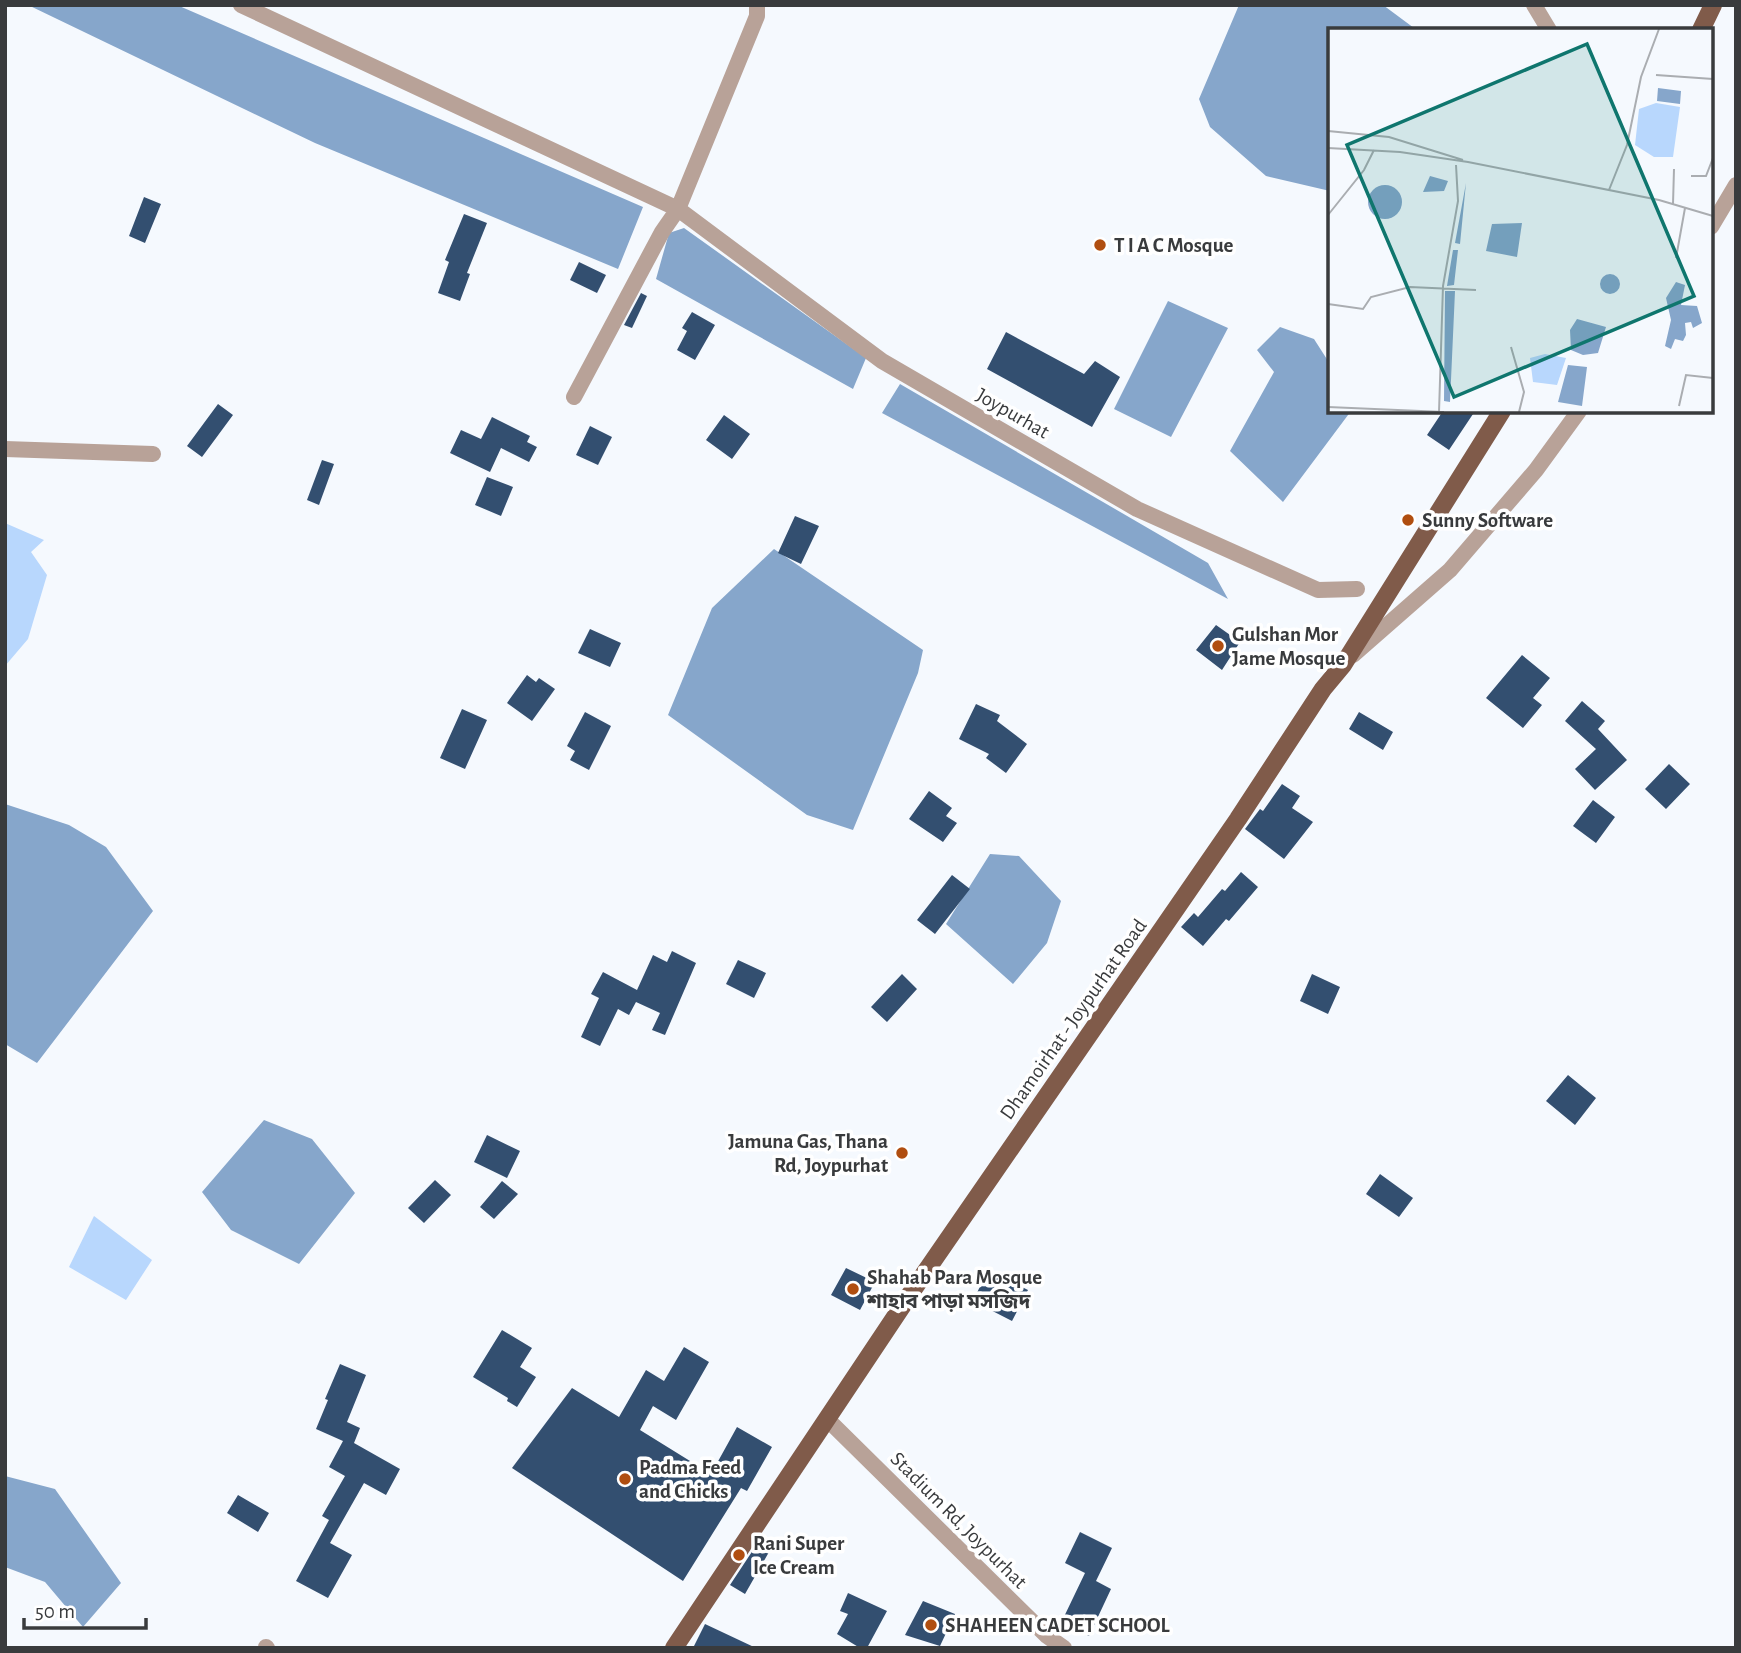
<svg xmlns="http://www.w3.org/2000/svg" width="1741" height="1653" font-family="'Alegreya Sans','Noto Sans Bengali',sans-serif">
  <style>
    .green { fill: #b8d7fd }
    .water { fill: #86a6cb }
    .building { fill: #334f70 }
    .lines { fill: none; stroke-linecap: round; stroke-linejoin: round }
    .minor { stroke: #b8a298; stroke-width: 16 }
    .primary { stroke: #805b4a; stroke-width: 18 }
    .poi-dot { fill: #b04e10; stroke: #fff; stroke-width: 2.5 }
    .labels { text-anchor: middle; stroke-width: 7; stroke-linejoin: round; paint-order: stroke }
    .poi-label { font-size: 21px; font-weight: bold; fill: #393b3d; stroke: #fff; text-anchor: start }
    .street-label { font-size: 21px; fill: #393b3d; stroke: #fff }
    .inset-road { fill: none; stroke: #aaadb1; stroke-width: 2 }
    .view { fill: #0f766e; fill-opacity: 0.15; stroke: #0f766e; stroke-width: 3.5 }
    .inset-edge { fill: none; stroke: #393b3d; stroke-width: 3.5 }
  </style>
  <rect width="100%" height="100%" fill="#f5f9fe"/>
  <path class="green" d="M5,523L44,540L31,552L47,575L28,639L5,666Z
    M94,1216L152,1260L126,1300L69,1267Z"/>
  <path class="water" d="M28,5H177L643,207L618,269L315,143Z
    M1239,5H1383L1414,28L1330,30V191L1266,176L1210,127L1199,99Z
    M684,228L866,358L853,389L656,279L669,233Z
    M1168,301L1228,328L1171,437L1114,409Z
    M1280,327L1314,339L1330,364V411H1351L1283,502L1230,451L1274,372L1257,350Z
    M900,384L1208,563L1228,599L882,413Z
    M774,549L923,650L918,673L853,830L807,815L668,715L712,608Z
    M5,804L69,825L106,847L153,911L37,1063L5,1044Z
    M990,854L1019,856L1061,901L1047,943L1013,984L946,924Z
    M264,1120L312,1139L355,1193L299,1264L231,1230L202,1192Z
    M5,1476L55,1489L121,1583L83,1627L45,1582L5,1567Z"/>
  <path class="building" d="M144,197L161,204L145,243L129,236Z
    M464,214L487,223L467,273L470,274L460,301L438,293L449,262L445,260Z
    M579,262L606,275L597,293L570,280Z
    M641,293L647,296L632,328L624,325Z
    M692,312L715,325L695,360L677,350L687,331L682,328Z
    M1006,332L1084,374L1095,361L1120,377L1092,427L987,369Z
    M218,404L233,415L202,457L187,446Z
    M1443,411H1475L1449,450L1427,435Z
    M724,415L750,434L732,459L706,440Z
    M492,417L530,436L527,442L537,447L529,462L501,448L490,472L450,453L461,430L481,439Z
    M590,426L612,437L598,465L576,455Z
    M322,460L334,464L319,505L307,500Z
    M487,477L513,487L501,516L475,505Z
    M795,516L819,526L801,564L778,553Z
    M1216,625L1240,642L1222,670L1196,650Z
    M590,629L621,643L610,667L578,653Z
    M1522,655L1550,678L1533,698L1542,705L1523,728L1486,698Z
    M527,675L536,682L539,678L555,689L532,721L507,703Z
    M1582,701L1605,721L1598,729L1627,760L1595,790L1575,769L1596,749L1565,721Z
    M976,704L1000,715L997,721L1027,744L1006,773L986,758L989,754L959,739Z
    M462,709L487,720L465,769L440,758Z
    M585,712L611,726L589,770L570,760L575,751L567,746Z
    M1359,712L1393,732L1383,750L1349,729Z
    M1669,764L1690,784L1666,809L1645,789Z
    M1282,784L1300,796L1292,808L1313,822L1284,859L1245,829L1260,809L1263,811Z
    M929,791L952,808L946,816L957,823L943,842L909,819Z
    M1593,800L1615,817L1596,843L1573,826Z
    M1241,872L1258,887L1229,921L1226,919L1203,946L1181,927L1194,913L1198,917L1222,889L1225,891Z
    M952,875L970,889L935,934L917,920Z
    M672,951L696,963L665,1035L652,1030L660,1013L636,1002L629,1015L618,1009L600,1046L581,1037L599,998L591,994L603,972L637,990L653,955L667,962Z
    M738,960L766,973L754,998L726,984Z
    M902,974L917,989L887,1022L871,1007Z
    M1312,974L1340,987L1328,1014L1300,1001Z
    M1568,1075L1596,1098L1575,1125L1546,1101Z
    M487,1135L520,1151L507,1178L474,1162Z
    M1380,1174L1413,1198L1399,1217L1366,1194Z
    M435,1180L451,1195L424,1223L408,1208Z
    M502,1181L518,1194L494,1219L480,1207Z
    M846,1268L875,1282L860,1310L831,1295Z
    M988,1270L1028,1290L1012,1321L973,1301Z
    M502,1330L532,1348L520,1367L536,1377L517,1407L507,1401L508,1398L473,1377Z
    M684,1347L709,1362L676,1420L653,1406L640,1430L711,1474L737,1427L772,1447L747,1491L741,1488L683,1581L512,1468L572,1388L619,1417L646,1370L664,1381Z
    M340,1364L366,1375L347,1422L360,1428L354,1443L400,1469L386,1495L364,1483L330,1543L352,1555L328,1598L296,1581L329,1520L322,1516L345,1476L329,1467L343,1441L316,1429L328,1400L325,1399Z
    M238,1495L269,1513L258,1532L227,1513Z
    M1080,1532L1112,1548L1096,1581L1111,1589L1089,1636L1061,1623L1085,1573L1065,1563Z
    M761,1538L773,1545L745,1594L730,1585Z
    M848,1593L887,1611L867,1648H860L837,1634L848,1614L840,1611Z
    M923,1601L955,1614L940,1646L905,1635Z
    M705,1624L756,1648H693Z"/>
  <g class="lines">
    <path class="minor" d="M241,5L678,209L882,361L1137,509L1318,590L1357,589
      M1534,5L1549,30
      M1711,227L1736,185
      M574,397L662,232L678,209L757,16V5
      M5,449L153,454
      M1353,655L1450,570L1536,470L1579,411
      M827,1419L1047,1636L1064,1648
      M266,1647L267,1648"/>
    <path class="primary" d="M1701,30L1713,5
      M674,1648L915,1287L1238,819L1323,689L1343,665L1502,411"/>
  </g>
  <g class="poi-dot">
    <circle cx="1100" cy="245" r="7"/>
    <circle cx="1408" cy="520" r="7"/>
    <circle cx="1218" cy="646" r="7"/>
    <circle cx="902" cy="1153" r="7"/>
    <circle cx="853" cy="1289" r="7"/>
    <circle cx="625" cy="1479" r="7"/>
    <circle cx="739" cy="1555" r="7"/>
    <circle cx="931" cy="1625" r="7"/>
  </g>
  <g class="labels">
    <g class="poi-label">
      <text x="1114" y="252">T I A C Mosque</text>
      <text x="1422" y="527">Sunny Software</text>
      <text x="1232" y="641">Gulshan Mor<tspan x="1232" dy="24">Jame Mosque</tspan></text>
      <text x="888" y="1148" text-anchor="end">Jamuna Gas, Thana<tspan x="888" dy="24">Rd, Joypurhat</tspan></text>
      <text x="867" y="1284">Shahab Para Mosque<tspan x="867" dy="24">শাহাব পাড়া মসজিদ</tspan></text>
      <text x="639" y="1474">Padma Feed<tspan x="639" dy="24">and Chicks</tspan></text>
      <text x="753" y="1550">Rani Super<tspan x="753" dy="24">Ice Cream</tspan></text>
      <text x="945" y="1632">SHAHEEN CADET SCHOOL</text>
    </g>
    <g class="street-label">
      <text transform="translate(1013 413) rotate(30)" y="7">Joypurhat</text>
      <text transform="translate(1073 1019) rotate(-55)" y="7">Dhamoirhat - Joypurhat Road</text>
      <text transform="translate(959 1520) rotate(45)" y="7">Stadium Rd, Joypurhat</text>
    </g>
  </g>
  <g transform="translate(1328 28)">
    <rect width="385" height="385" fill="#f5f9fe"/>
    <path d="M328,75L352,79L345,129H326L307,117L311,81ZM217,326L238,330L229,357L205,354L202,330Z" fill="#b8d7fd"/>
    <path d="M330,60L353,63L352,76L329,73ZM102,148L120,153L116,163L95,164ZM138,155L132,216L127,215ZM40 174a17 17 0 1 1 34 0a17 17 0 1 1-34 0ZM194,195L189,229L158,223L164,196ZM125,222H130L126,257L119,258ZM272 256a10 10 0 1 1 20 0a10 10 0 1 1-20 0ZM348,254L357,257L353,277L369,278L374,295L365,300L363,294L357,295L358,307L355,313L347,311L343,321L337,318L343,292L338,270ZM117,263H127L122,374L116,373ZM249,291L278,299L270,325L255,327L243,322L242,302ZM240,337L259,339L254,378L230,374Z" fill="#86a6cb"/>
    <path class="inset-road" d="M328,47L385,51M0,103L61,109L135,132M0,120L72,124L140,134L331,172L385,188M363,148H378L385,130M281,162L299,117L313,49L331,1M345,176L346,141M0,187L36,142L46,122M348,230L357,180M0,276L35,281L43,269L82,259L148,262M183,319L196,364L191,384M351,378L358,347L385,350M0,379L116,384M111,384L115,258L130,173L128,137"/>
    <path class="view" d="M259,16L366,268L126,369L19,117Z"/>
    <rect width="385" height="385" class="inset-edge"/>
  </g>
  <rect width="1741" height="1653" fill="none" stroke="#393b3d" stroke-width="14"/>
  <path d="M24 1618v10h122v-10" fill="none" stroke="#393b3d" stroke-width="3.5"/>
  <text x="35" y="1618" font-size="21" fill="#393b3d" stroke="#ffffff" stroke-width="5" paint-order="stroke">50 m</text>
</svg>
